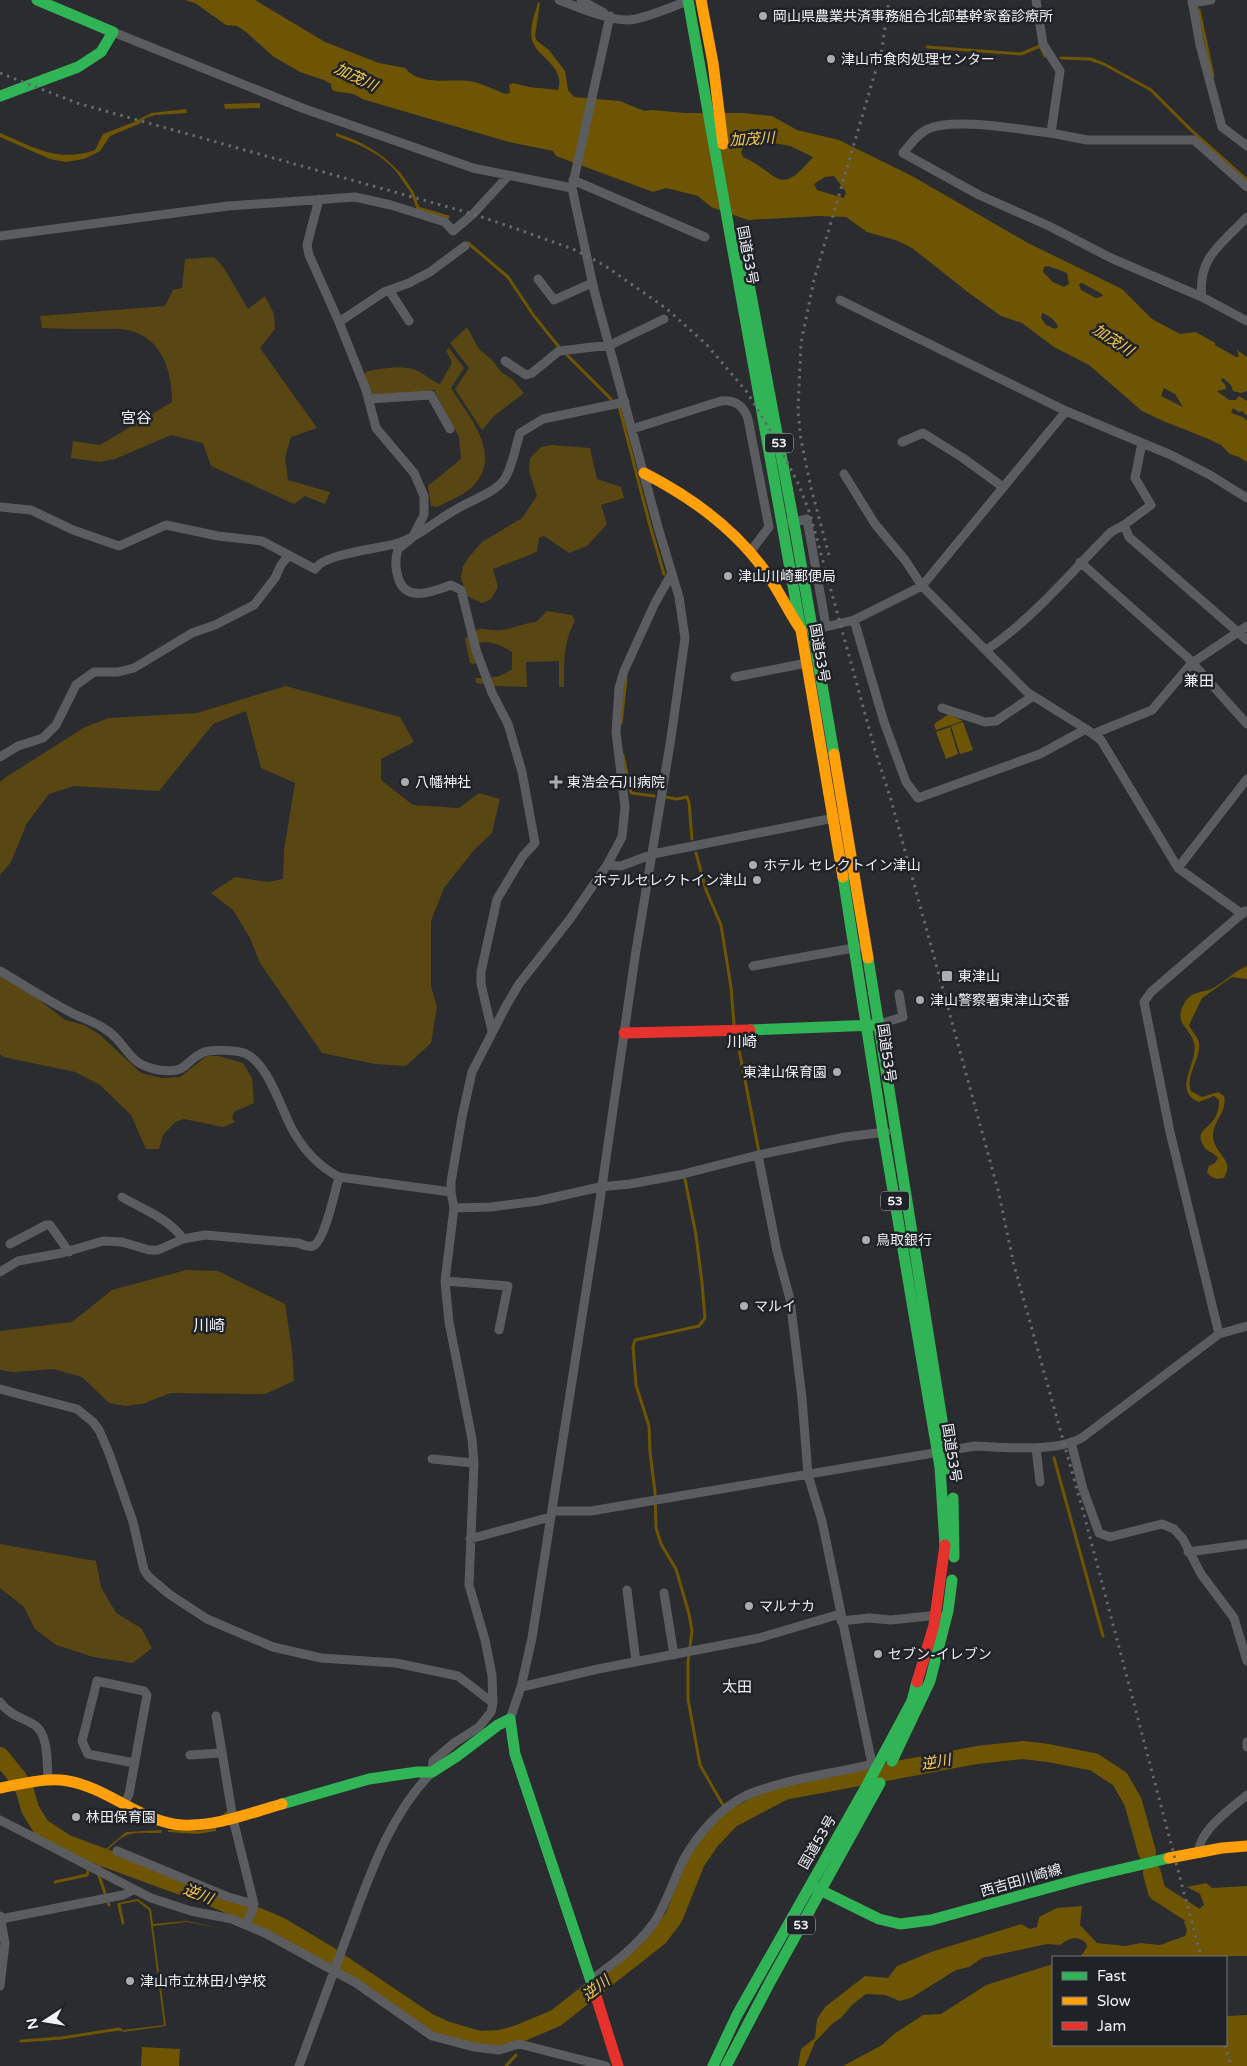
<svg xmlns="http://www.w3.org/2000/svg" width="1247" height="2066" font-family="'Varela Round','Noto Sans JP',sans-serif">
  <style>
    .green { fill: #584613 }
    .water { fill: #6d5504; fill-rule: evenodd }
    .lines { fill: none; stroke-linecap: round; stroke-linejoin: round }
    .stream { stroke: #6d5504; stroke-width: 3 }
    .river { stroke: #6d5504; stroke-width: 18 }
    .street { stroke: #5a5c5f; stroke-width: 9 }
    .fast { stroke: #30b455; stroke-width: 11 }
    .slow { stroke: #ff9f0a; stroke-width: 11 }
    .jam { stroke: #e5322d; stroke-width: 11 }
    .rail { stroke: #67686b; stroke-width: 3; stroke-dasharray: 2.5 5; stroke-linecap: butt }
    .poi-dot { fill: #aaacb0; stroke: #1f2227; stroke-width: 2 }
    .labels { text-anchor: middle; stroke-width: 5; stroke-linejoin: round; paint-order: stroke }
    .shield { fill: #1f2227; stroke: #b1b3b7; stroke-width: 1 }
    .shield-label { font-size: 12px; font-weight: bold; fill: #eff1f5 }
    .poi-label { font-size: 14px; fill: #eff1f5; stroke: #1f2227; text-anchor: start }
    .street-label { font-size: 14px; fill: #eff1f5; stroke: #1f2227 }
    .water-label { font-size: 15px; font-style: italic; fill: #fdcc49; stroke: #1f2227 }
    .neighbourhood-label { font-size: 15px; fill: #eff1f5; stroke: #1f2227 }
    .quarter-label { font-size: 16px; fill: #eff1f5; stroke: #1f2227 }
  </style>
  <rect width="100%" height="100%" fill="#2a2c2f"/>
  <path class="green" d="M214,257L224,268L248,309L265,296L274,314L275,329L260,348L317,428L291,437L285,458L288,480L330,492L325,504L305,496L294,504L211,466L203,443L171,435L115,459L100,462L71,458L73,441L100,445L172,402C172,371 162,337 127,330C119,328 109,329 100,329C81,329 61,329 42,328L40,316L165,306L173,290L182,288L185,259Z
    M467,327L479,349L493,361L501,372L512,379L524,393L494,416L482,430L455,389L469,368L450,343Z
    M449,348L464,368L451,388C468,416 503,453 474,485C468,493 447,502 437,507L431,506L428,486L461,459L459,437L434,390L384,396L371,395L364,375L367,371C381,369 402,364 416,370C425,374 431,381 440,384L452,363L446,350Z
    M552,445L590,448L597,479L621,487L624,498L601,505L607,524L587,546L569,553L544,536L539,538L537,551L532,554L493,569L498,587L491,599L482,603L467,596L461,578L463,566L469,557L482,542L522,518L537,496L529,471L530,458L541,447Z
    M547,611L572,615L575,621C563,642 564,663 564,687H559V661L526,662L527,687L495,686L476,683L475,678C490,678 501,678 512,669V652C503,646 490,640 479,643L483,657L474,664L470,663L465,639C484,622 481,632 501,630C513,629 523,623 536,622Z
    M286,686L400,717L414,742L381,759V780L413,805L459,808L479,793L500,799L492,833L474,850L444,888L431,921V986L437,1007L431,1043L406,1066L375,1064L322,1053L260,963L250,938L233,910L211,893L235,877L268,882L283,879L284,850L295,783L261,768L246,711L213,724L159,791L74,786L49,794L27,823L11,862L0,875V782L6,777L85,727L109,718L197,713Z
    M0,974L20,985L65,1020L84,1025L99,1034L141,1073L162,1078L180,1077L207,1056H219L243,1063L252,1078L254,1103L234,1112L232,1118L235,1122L223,1127L184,1119L175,1122L163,1135L159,1149H146L131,1115L100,1085L75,1072L3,1057L0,1054Z
    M186,1270L218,1271L285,1304L292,1350L294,1381L265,1394L171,1393L142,1404L125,1406L109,1403L82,1377L54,1369L14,1372L0,1370V1331L72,1322L112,1290Z
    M0,1544L96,1561L101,1587L116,1613L141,1628L152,1648L133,1663L93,1657L56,1645L35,1629L24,1607L0,1588Z"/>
  <path class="water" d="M185,0H255L325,42L379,63L405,68C419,86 449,79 469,81C482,83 494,90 506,94L510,93L509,85L513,83L529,87L558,90C566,66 537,58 532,40C529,26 535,15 538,2L540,3L535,36L537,41L549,50L565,71L568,90L574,97L620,101L644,111L652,110L685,113H743L772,116L797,130L839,140L912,176L1028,243L1122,289L1152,319L1180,334L1196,332L1215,343V345L1236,357H1239L1237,350L1247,357V391L1241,393L1233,391L1231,385L1223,378L1221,380L1226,386V389L1217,391L1229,400H1236L1239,396L1247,401V416L1242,411L1239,412L1233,408L1231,413L1243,417L1247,421V462L1239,457L1230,454L1221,445L1206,438L1163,421L1142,411L1089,365L1054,347L1022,323L1001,316L969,293L912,248L898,241L867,232L846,217L819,216L748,220L711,207L698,196L666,188L653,192L556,156L553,151L509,142L362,99C353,91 342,94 332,90L331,84L324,80L300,72L274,57L246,32L237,26L226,25L195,3ZM774,143L790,146L813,157C778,199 779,173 743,157L741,152L743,148L757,144ZM834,176L846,192L844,198L817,190L814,184L825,177ZM1048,266L1067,273L1069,284L1064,287L1053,282L1043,272L1044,267ZM1082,283L1102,294L1103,296L1096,298L1081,290L1079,284ZM1042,313C1049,315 1056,321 1058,327L1055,329L1046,325L1041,318ZM1114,332L1132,343L1134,348L1115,337L1113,334ZM1164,388L1175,394L1183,407L1161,396Z
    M260,103V108L225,109L224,104Z
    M186,109L187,113L155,115L146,118L139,124L110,136L100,151L84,159L66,162L50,159L0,137V133C34,147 57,163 95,150L103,134L134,122L151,113Z
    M336,133C363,142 383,153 402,175L400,176C381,153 363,146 336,136Z
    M949,714L963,721L936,730L934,724Z
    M963,722L973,750L960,754L951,726Z
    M950,727L958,754L946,759L936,732Z
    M1247,966V979L1232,977L1202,998L1189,1025C1191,1031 1198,1036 1199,1043C1201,1060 1185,1074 1191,1091L1202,1097L1218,1092L1224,1096C1228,1112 1212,1122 1213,1136C1214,1155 1235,1158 1224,1178C1216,1180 1211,1178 1207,1172L1209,1166L1215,1163L1218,1158C1214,1152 1206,1152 1203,1145C1195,1131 1208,1129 1214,1119C1218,1113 1219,1107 1219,1100L1214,1096L1199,1102C1171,1091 1199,1062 1194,1043C1190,1026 1172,1024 1185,1002C1192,991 1201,993 1211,989C1224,983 1234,971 1247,966Z
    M216,1828V1831L198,1834L168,1832V1830L199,1831Z
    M162,1830L161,1833C135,1833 128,1829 109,1849H106L126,1832Z
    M1206,1883L1212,1888L1247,1886V1956L1078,1957L1081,1956L1087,1947L1086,1943C1077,1935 1069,1938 1060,1945L1047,1944L982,1958L969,1967L956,1970L911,1998L900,2001L885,1995L866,1994L852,2005L842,2017L832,2024L815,2042L805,2066H798L801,2049L815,2038L817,2019L825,2007L865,1976L888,1978L897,1966L931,1952L1021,1924L1030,1929L1037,1927L1039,1917L1057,1908L1082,1906L1080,1925L1097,1943L1125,1946L1141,1943L1160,1945L1185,1936L1187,1930L1184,1922L1204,1905L1200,1894L1187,1887Z
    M138,1899L151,1909L153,1924L187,1921L221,1928L187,1922L153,1926L166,2026L123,2032V2030L164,2025L149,1910L137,1901L118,1905V1903Z
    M1053,1964V2045H1226V2016L1247,2015V2066H843L882,2045L894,2034L923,2015L941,2014L986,1985Z
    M142,2047L180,2049L179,2066H141Z"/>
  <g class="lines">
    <path class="stream" d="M1199,10L1213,76
      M927,47L1021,54L1040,46L1045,56
      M1061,58L1090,59L1104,64L1151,90L1190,129L1247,180
      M399,173L412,192L418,208L448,217
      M468,243L508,277L534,316L559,347
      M565,353L611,399
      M619,406L649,522L664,574
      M621,723L626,679
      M623,755L631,793L654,796
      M665,797L677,799L687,797L689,802L692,839
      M696,853L706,890L721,925L731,987L734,1024
      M737,1039L759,1152
      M684,1174L696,1235L702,1283L705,1318L699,1326L635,1340L633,1347L636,1385L649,1426L650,1452L655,1492L656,1528L661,1544L676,1569L689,1614L692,1631L688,1662V1699L700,1765L731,1819
      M1054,1458L1103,1636
      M222,1818L227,1813
      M99,1866L105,1854
      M98,1873L109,1905
      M55,1882L87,1875L88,1871
      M119,1905L123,1923
      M227,1905L228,1904
      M527,2039L538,2027
      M21,2041L61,2038L119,2029L121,2030
      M506,2066L516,2055"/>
    <path class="river" d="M0,1756L18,1778L25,1791L30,1809L41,1827L67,1844L206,1895L280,1926L327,1954L428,2022L445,2030L479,2040L500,2039L518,2034L556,2018L659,1937L674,1917L696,1862L711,1840L731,1819L784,1791L977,1755L1023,1750L1048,1753L1094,1762L1120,1779L1133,1802L1147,1852
      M1152,1873L1157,1892L1199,1919L1210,1932"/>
    <path class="street" d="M559,0C577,7 610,21 629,20C649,18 670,7 688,1
      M581,0L604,13
      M1036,0L1043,44L1060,71L1051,133C1021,130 954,117 928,129C918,133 910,145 903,153L979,195L1049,226L1111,258L1202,297L1247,321
      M1192,0L1200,45L1222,127L1247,146
      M1192,3L1211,0
      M113,32L302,108L473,168L572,188L594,290L658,527L679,597L685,638L671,738L635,957L598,1214L532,1638L521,1687L510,1719
      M1051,133L1087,140H1194L1247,187
      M573,180L705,237
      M572,188L610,16
      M319,199L307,245L309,255L339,322
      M0,236L228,206L355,197L391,205L445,222L453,231L473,214L508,176
      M465,246L430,272L409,283L384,292L339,322L366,390L376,428L414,473L424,496V515L412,538L398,549C395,559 395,568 398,577C405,603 432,592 451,585L461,590L476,650L492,693L508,724L522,772L535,843L523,856L497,899L481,972V984L492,1031
      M538,279L554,300L592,283
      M389,290L409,321
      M1202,297C1197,257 1223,243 1247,217
      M840,300L1066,411L1171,455L1210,475L1247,498
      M505,361L526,375L532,373L559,351L610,345L664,319
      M369,399L431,395L450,429
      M632,429L721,401C735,399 744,406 748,419L769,527L750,552
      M902,442L923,433L963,458L1003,487
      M844,474L875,524L905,560L922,586L1027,692L1086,729L1101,740L1178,868L1242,914
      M0,507L31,510L73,530L119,546L166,525L218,536L262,541L315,569C325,553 380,549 398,543C420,536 435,521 455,510C469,501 493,494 504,480C513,466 515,448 520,433L543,419L625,402
      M789,523L807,519L826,626
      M1124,525L1129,537L1247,640
      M1080,562L1187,657L1247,724
      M854,620L884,722L906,782L918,798L1040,754L1086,729
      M813,630L854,620L922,586L1066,411
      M986,650C1033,619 1071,572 1111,532L1124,525L1151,505L1135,478L1142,443
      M735,677L807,663
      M942,708L985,722L996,721L1033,696
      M1093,734L1152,710L1192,663L1247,626
      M0,757L18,746L43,738L56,725L76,685L94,672H118L134,668L192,633L215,625L254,605L275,578L281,565L289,555
      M607,865L621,866L653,854L839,817
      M1178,868L1247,779
      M753,966L859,947
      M0,971C24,985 48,1001 72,1013C88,1021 102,1024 115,1037C132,1055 132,1065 159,1070C188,1074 183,1062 202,1053C210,1049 235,1050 244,1053C267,1061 281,1108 292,1129C303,1149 318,1166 339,1177L451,1192
      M879,1024L903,1017L899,994
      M758,1155L777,1251L790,1299L802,1398L808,1475L822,1521L872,1764
      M122,1197C142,1209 170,1219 183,1239
      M454,1208L491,1207L538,1201L600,1187L630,1184L679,1175L758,1155L845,1137L886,1132
      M10,1244L46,1225H50L69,1252
      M0,1272L18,1261L62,1253L103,1241L122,1242L149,1250H158L183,1239L205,1235L298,1243C303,1245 308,1247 313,1246C325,1241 335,1190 339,1177
      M445,1281L508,1286L499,1330
      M1219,1334L1170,1132L1144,1002L1151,992L1245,911
      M0,1389L77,1409L93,1422L99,1430L109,1453L133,1522L144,1570L149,1577L169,1594L207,1619L273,1647L321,1658L396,1663L458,1676L493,1703
      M1071,1442L1083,1489L1099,1533L1110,1537L1162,1524L1174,1529L1183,1539L1201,1574L1234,1618L1247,1661
      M1036,1448L1040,1482
      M432,1459L474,1463
      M552,1511H591L975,1446C1004,1447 1058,1453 1083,1437L1219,1334L1247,1326
      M470,1539L550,1517
      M1188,1552L1247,1544
      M627,1590L636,1662
      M664,1593L674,1655
      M841,1621L869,1618L891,1620L938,1615
      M521,1687L598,1669L759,1638L840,1614
      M0,1702C11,1716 19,1716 33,1724C49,1732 47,1764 48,1780
      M216,1716L233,1819L253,1900V1909L246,1924
      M1247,1742V1747
      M190,1755L221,1753
      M124,1805L129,1794L147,1695L144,1691L97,1681L82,1741L88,1754L134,1763
      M0,1820L151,1898L191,1911L232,1919L267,1934L356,1983L432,2036L474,2047L499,2050L519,2044L606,2066
      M117,1851L228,1897L254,1904
      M1199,1852C1198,1832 1232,1807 1247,1795
      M0,1916L5,1943L0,1986
      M1,1919L123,1895L133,1890
      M591,1980C613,1964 636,1947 653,1924C667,1904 673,1880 684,1859C697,1835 721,1807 747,1795C788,1778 834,1774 876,1763
      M299,2066C314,2025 329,1985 344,1944C367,1884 386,1819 432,1772L433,1761L454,1743L479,1727L491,1712L493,1703L492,1675L485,1640L469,1585L474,1463L472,1439L449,1322L445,1281L454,1208L451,1192V1182L462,1117L472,1072L506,1006L519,984L570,919L607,865L622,837L625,807L616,732L619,688L624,671L655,603L672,573"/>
    <path class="fast" d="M688,0L801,630
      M0,96L78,67L101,52L113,32L37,0
      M745,263L795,529L834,754
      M843,877L883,1132L940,1467L945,1545
      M868,958L950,1470
      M750,1030L874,1025
      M953,1498L954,1557
      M892,1761L930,1681L948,1611L952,1580
      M282,1804L369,1779L417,1772H432L457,1756L498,1725L510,1719L515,1754L596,1996
      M814,1887L879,1919L900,1924L931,1920L1084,1878L1169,1858
      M713,2066L737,2015L866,1787L912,1701L917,1682
      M726,2066L770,1982L880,1783"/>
    <path class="slow" d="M701,0L713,63L723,144
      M644,473C691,497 734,528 765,571C778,589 787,609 799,627
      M801,630L843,877
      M834,754L868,958
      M0,1788C22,1784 46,1777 68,1781C108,1788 141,1822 182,1825C216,1827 250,1813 282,1804
      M1169,1858L1222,1848L1247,1846"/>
    <path class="jam" d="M624,1033L750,1030
      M917,1682L934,1625L945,1545
      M596,1996L618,2066"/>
    <path class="rail" d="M0,73L77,103L473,214L514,228L573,249L604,265L667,309L707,345L747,392L773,435L799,485L810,514L875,750L891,800L998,1190L1014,1265L1083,1511L1201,1957
      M829,555L811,488L801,440L798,411L801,343L814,280L882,49L889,0
      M1225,2045L1231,2066"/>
  </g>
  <g class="poi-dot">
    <circle cx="763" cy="16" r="5"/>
    <circle cx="831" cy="59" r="5"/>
    <circle cx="728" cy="576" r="5"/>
    <circle cx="405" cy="782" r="5"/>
    <path d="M553.5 774.5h5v5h5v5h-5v5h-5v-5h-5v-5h5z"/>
    <circle cx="753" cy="865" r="5"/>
    <circle cx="757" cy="880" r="5"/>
    <rect x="941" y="970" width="12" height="12" rx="2.5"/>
    <circle cx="920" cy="1000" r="5"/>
    <circle cx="837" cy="1072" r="5"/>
    <circle cx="866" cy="1240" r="5"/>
    <circle cx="744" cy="1306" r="5"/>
    <circle cx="749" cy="1606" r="5"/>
    <circle cx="878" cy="1654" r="5"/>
    <circle cx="76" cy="1817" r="5"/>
    <circle cx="130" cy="1981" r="5"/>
  </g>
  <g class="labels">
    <g class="shield">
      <rect x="765" y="433.5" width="28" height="19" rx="4"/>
      <rect x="881" y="1191.5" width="28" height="19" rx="4"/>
      <rect x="787" y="1915.5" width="28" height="19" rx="4"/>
    </g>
    <g class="shield-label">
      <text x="779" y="447">53</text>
      <text x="895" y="1205">53</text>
      <text x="801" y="1929">53</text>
    </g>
    <g class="poi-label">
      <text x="773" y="21">岡山県農業共済事務組合北部基幹家畜診療所</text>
      <text x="841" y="64">津山市食肉処理センター</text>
      <text x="738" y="581">津山川崎郵便局</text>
      <text x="415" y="787">八幡神社</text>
      <text x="567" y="787">東浩会石川病院</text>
      <text x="763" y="870">ホテル セレクトイン津山</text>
      <text x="747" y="885" text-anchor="end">ホテルセレクトイン津山</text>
      <text x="958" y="981">東津山</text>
      <text x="930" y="1005">津山警察署東津山交番</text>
      <text x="827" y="1077" text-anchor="end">東津山保育園</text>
      <text x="876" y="1245">鳥取銀行</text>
      <text x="754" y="1311">マルイ</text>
      <text x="759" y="1611">マルナカ</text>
      <text x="888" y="1659">セブン-イレブン</text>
      <text x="86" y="1822">林田保育園</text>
      <text x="140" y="1986">津山市立林田小学校</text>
    </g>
    <g class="street-label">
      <text transform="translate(748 255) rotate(79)" y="5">国道53号</text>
      <text transform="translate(820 653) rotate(80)" y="5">国道53号</text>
      <text transform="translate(887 1053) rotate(82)" y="5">国道53号</text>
      <text transform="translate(952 1453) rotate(81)" y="5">国道53号</text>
      <text transform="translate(817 1842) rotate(-60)" y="5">国道53号</text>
      <text transform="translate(1021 1880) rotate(-16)" y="5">西吉田川崎線</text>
    </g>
    <g class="water-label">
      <text transform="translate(356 77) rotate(26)" y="5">加茂川</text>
      <text transform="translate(752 139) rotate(-3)" y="5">加茂川</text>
      <text transform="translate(1113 340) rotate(33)" y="5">加茂川</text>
      <text transform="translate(936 1762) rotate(-10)" y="5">逆川</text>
      <text transform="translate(198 1894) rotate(21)" y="5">逆川</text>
      <text transform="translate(596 1988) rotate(-38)" y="5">逆川</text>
    </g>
    <g class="neighbourhood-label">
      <text x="136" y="423">宮谷</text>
      <text x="1199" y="686">兼田</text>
      <text x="742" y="1047">川崎</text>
      <text x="737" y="1692">太田</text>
    </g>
    <g class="quarter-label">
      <text x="209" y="1331">川崎</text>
    </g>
  </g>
  <rect x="1052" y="1956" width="175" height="90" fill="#1f2227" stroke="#727579"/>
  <rect x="1062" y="1972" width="25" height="8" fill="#30b455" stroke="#727579"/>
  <text x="1097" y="1981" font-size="15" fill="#eff1f5">Fast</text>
  <rect x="1062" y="1997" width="25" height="8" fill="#ff9f0a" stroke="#727579"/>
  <text x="1097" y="2006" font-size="15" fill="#eff1f5">Slow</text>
  <rect x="1062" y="2022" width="25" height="8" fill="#e5322d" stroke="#727579"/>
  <text x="1097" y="2031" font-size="15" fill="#eff1f5">Jam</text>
  <g transform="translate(45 2021) rotate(258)" stroke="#1f2227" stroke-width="4" paint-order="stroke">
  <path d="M0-4L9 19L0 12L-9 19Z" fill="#eff1f5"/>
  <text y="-8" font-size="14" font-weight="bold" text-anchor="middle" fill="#eff1f5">N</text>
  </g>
</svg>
